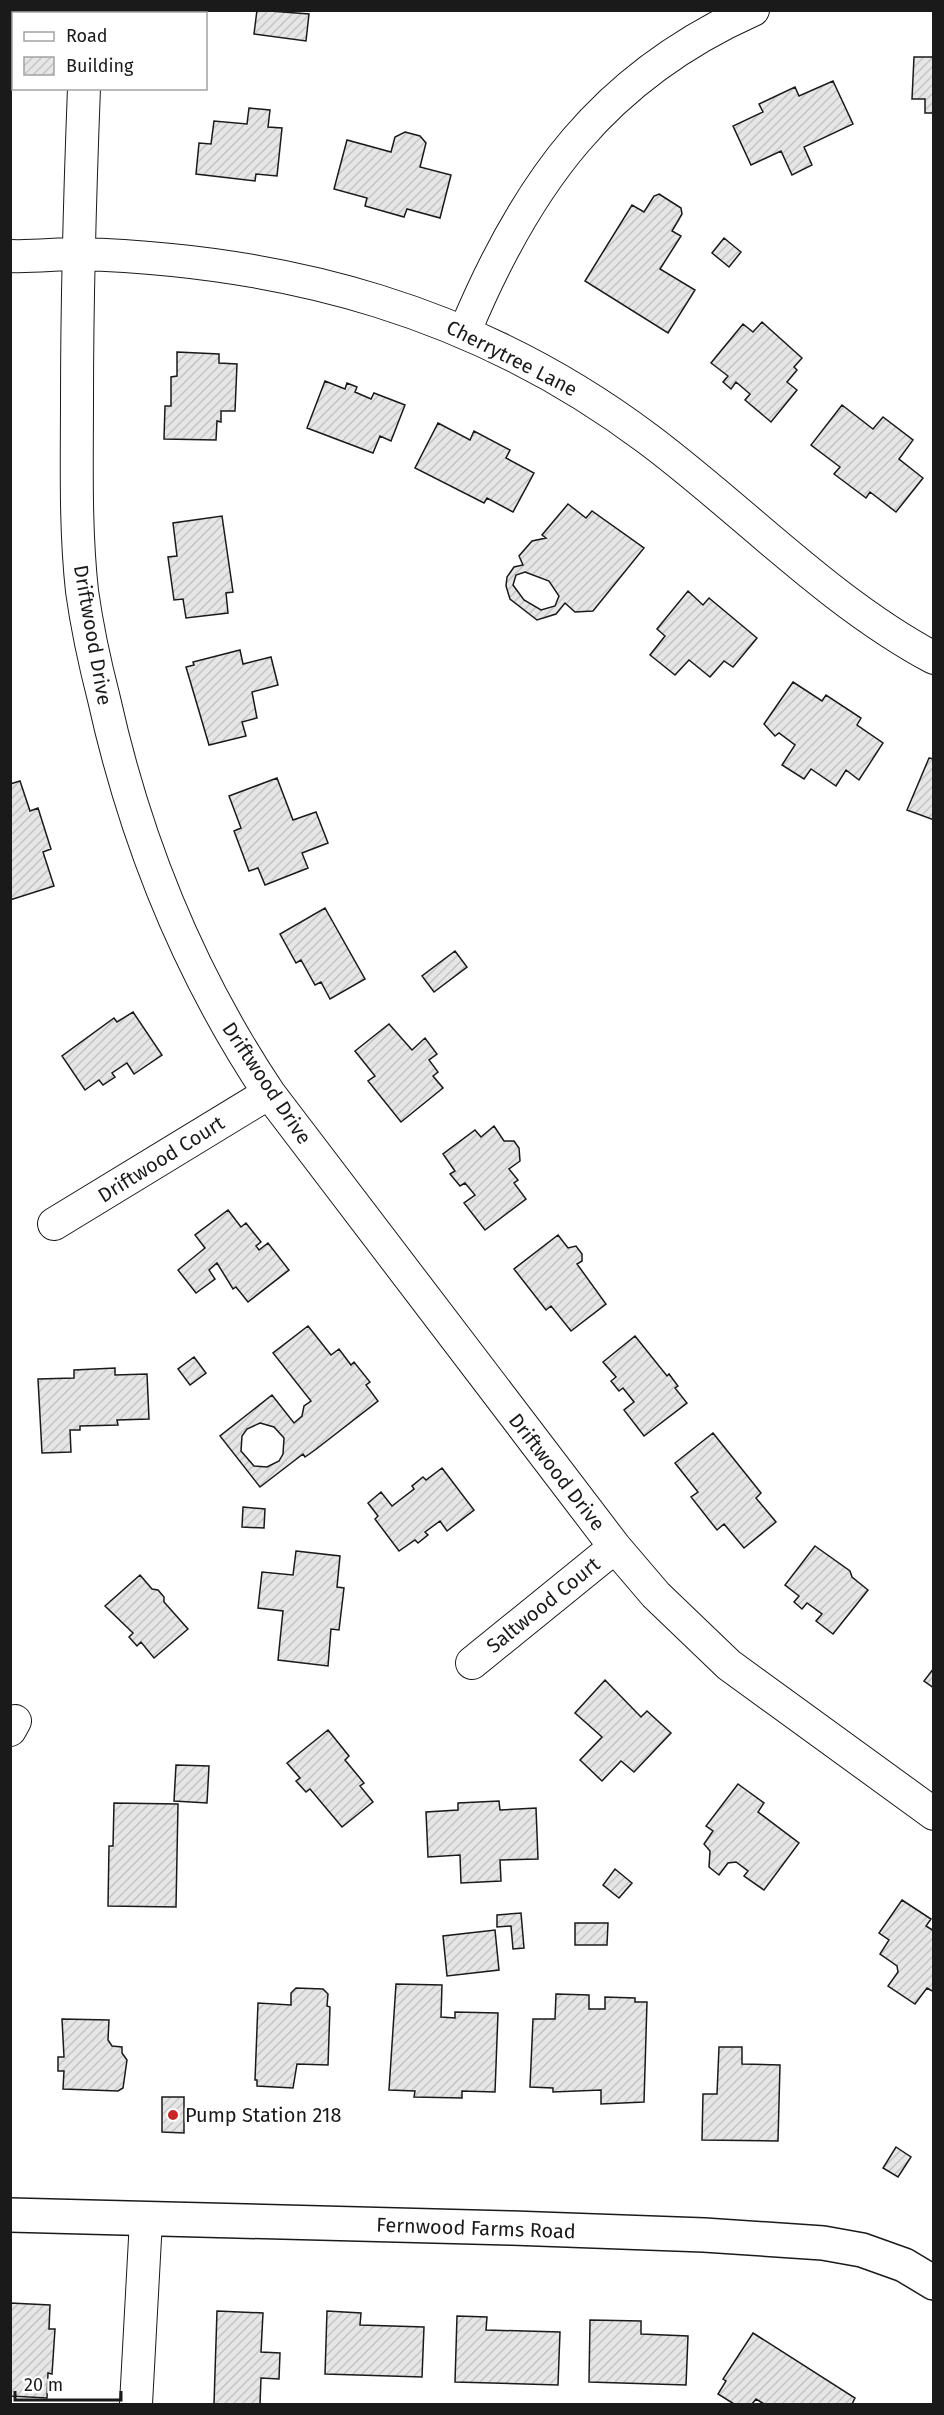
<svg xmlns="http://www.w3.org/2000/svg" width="944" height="2415" font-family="'Fira Sans',sans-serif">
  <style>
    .building { fill: url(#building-hatch); stroke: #1a1a1a; stroke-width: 1.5; fill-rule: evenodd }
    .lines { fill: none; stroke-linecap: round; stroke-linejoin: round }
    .street-casing { stroke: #1a1a1a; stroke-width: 34 }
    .secondary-casing { stroke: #1a1a1a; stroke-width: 36 }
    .street { stroke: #fff; stroke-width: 32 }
    .secondary { stroke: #fff; stroke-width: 33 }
    .poi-dot { fill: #c62828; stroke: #fff; stroke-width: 2 }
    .labels { text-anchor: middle; stroke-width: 4.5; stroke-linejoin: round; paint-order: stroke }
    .street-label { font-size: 20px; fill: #1a1a1a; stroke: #fff }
    .poi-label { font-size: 20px; fill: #1a1a1a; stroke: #fff; text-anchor: start }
  </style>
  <defs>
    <pattern id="building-hatch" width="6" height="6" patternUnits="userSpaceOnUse" patternTransform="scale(1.5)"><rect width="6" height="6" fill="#e6e6e6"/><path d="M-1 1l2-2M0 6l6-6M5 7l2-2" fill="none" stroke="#c5c5c5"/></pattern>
  </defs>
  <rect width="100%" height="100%" fill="#fff"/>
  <path class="building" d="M257,10L309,14L306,41L254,34Z
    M914,57H934V113H925V99H912Z
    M833,81L853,124L804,147L812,165L792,175L781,151L751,165L733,126L763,112L759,104L795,87L799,96Z
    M249,108L270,110L268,127L282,128L277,176L256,174L255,181L196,174L199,143L211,144L214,121L247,124Z
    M405,132L420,136L426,143L420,167L451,175L440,218L407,209L404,217L365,206L367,198L334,189L347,140L391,152L395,137Z
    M659,194L681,208L682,214L672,231L681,236L660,269L695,290L668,333L585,281L632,205L644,212L654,196Z
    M724,238L741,252L729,267L712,253Z
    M762,322L802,358L794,367L797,370L787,382L797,390L771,422L745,400L750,394L736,382L731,389L723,382L728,376L711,363L743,324L753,332Z
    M177,352L219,354V363L237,364L235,411H221V422L217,421L216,440L164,439L165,406H171V377L177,376Z
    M325,381L345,389L347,383L357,387L355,392L371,399L374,393L405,405L391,441L380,436L373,453L307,428Z
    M842,405L873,429L883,417L913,440L899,459L923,478L896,512L870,492L866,498L834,474L840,467L811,445Z
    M438,423L470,440L474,431L510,450L506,458L534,473L513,512L487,498L484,503L415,468Z
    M568,504L586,518L592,511L644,548L593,611L575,612L565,603L556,614L537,620L510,599L506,586L507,577L514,567L523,565L519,556L532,541L546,538L542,535ZM525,572L549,581L559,596L555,606L541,610L524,600L513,585L516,575Z
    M222,516L233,592L226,593L228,613L186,618L183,599L174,600L168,557L177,556L173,523Z
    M688,591L703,605L709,598L757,638L733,667L724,661L710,677L689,660L675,675L650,655L665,636L657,629Z
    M240,650L243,664L271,657L278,685L252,692L257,718L242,722L246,736L209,745L186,667L194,665L193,662Z
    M793,682L822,701L826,695L861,718L857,725L883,743L859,780L846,770L836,786L811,769L804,779L782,765L795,745L779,733L775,736L764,724Z
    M929,758L934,759V820L907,810Z
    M277,778L293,820L316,812L328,843L302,853L308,868L265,885L258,868L249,871L234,831L241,828L229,796Z
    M20,781L30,811L38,808L51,849L43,852L54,886L10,900V784Z
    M325,908L365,979L330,999L321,982L315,985L301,960L296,963L280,934Z
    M455,951L467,967L434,992L422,976Z
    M133,1012L162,1055L134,1074L127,1063L112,1073L115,1077L103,1085L99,1080L85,1090L62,1056L114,1018L117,1022Z
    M389,1024L412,1050L425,1038L437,1054L429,1060L438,1072L433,1076L443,1088L401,1122L368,1081L375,1076L355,1051Z
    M494,1126L504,1141H514L519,1148L520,1161L509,1169L518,1180L514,1183L526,1199L485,1230L464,1203L475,1195L465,1183L460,1186L450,1174L455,1171L443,1154L475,1130L481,1137Z
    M228,1210L241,1227L246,1223L261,1242L256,1246L259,1250L268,1243L289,1270L248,1302L236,1287L233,1289L217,1263L209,1270L215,1279L196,1293L178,1270L205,1248L195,1235Z
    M558,1235L568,1248L576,1246L582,1254V1261L577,1264L606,1304L571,1331L551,1306L546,1310L514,1269Z
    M308,1326L331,1355L339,1349L351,1365L354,1362L370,1382L366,1385L378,1401L315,1450L305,1457L303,1454L260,1487L220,1436L272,1395L294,1423L302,1416L304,1406L311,1401L273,1353ZM260,1423L274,1427L284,1438L283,1454L279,1461L267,1467L254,1466L241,1451L242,1436L247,1429Z
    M635,1336L667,1376L669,1374L678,1386L675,1388L687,1403L644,1436L624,1410L634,1402L623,1388L619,1391L611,1381L616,1377L603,1362Z
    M194,1357L206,1373L190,1385L178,1369Z
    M115,1368V1375L147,1374L149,1419L117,1420L118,1425L80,1426V1430H70L71,1452L42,1453L38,1379L74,1378V1370Z
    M713,1433L761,1493L756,1498L776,1522L744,1548L724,1524L717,1530L691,1497L698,1492L675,1463Z
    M442,1468L474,1510L447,1531L440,1521L425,1532L428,1535L418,1543L415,1540L399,1551L375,1519L378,1516L368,1503L381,1492L392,1506L414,1489L412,1486L423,1477L426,1480Z
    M243,1507L265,1509L264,1528L242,1527Z
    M815,1546L850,1571L852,1577L868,1590L833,1634L816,1621L822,1614L807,1603L802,1609L794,1602L799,1596L785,1585Z
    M296,1551L340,1556L337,1587L344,1588L339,1630L331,1629L328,1666L278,1660L283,1611L258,1608L262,1572L293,1575Z
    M140,1575L152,1589L158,1590L164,1597V1602L188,1629L154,1658L141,1642L137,1646L129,1637L133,1633L105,1606Z
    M934,1668V1688L924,1681Z
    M605,1680L641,1717L647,1711L671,1733L634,1772L621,1761L602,1781L580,1760L602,1737L575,1713Z
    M328,1730L349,1756L345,1760L364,1783L360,1786L373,1802L342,1827L310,1789L306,1792L296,1781L300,1778L287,1763Z
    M176,1765L209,1766L207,1803L174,1801Z
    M738,1784L764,1803L758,1812L799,1843L764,1890L744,1876L748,1871L736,1862L728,1863L719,1875L709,1867L710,1851L704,1844L713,1831L706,1826Z
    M499,1801L500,1810L536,1808L538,1859L500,1860L501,1881L461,1883L460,1855L428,1857L426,1812L458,1810V1803Z
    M114,1803L178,1804L176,1907L108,1906L109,1846H113Z
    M615,1869L632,1883L619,1898L603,1885Z
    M902,1900L931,1919L926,1926L934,1931V1992L927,1988L915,2004L888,1986L898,1972L897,1966L880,1954L889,1940L879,1933Z
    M521,1913L524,1948L513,1949L511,1926L497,1927V1915Z
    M575,1923H608L607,1945H575Z
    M495,1930L499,1970L447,1976L443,1936Z
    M396,1984L442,1985L441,2017L455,2018V2012L498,2013L495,2092L462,2091V2098L414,2097L415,2091L389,2090Z
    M296,1988L323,1989L328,1994L327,2006L330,2007L328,2065L297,2064L293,2088L257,2086V2080H255L258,2003L291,2005V1993Z
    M556,1994L589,1995V2009H605V1997L635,1998V2002H647L644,2102L601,2104V2090L553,2092V2088L530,2087L533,2019H555Z
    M62,2019L109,2020L108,2040L112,2046L122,2047V2053L127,2060L123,2088L118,2091L63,2089L64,2071H58V2057H64Z
    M719,2047H742V2064L780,2065L778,2141L702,2140L703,2094H717Z
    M162,2097H184V2133L162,2132Z
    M896,2147L911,2157L898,2177L883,2168Z
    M10,2303L50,2305L49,2329H55L52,2374L48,2373L47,2398L10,2396Z
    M217,2311L263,2313L261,2352L280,2353L279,2379L261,2378L260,2404H214Z
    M327,2311L361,2313L360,2325L424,2327L422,2377L325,2374Z
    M457,2316L487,2317L486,2330L560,2332L558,2385L455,2382Z
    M590,2320L641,2321V2334L688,2336L686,2385L589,2382Z
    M753,2333L855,2398L852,2404H764L756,2399L752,2404H734L718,2394L726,2381L723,2379Z"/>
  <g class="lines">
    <g class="street-casing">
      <path id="street" d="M84,88C80,192 77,294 77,398C77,462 75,527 82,591C87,627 95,664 104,699C135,839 189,973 269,1093L615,1547L656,1595L729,1665L934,1814
        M10,256C33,257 56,254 78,254C288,260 479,312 648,439C743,510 829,602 934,658
        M465,331C526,184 603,77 753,10
        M54,1224L269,1093
        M472,1663L615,1547
        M10,1730L15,1721
        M136,2404L146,2220"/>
    </g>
    <g class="secondary-casing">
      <path id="secondary" d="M10,2215L512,2228L704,2235L823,2243L862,2250L904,2265L934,2283"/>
    </g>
    <use href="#street" class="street"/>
    <use href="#secondary" class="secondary"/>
  </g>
  <circle class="poi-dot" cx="173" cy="2115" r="6"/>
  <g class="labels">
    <g class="street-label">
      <text transform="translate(512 358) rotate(27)" y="7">Cherrytree Lane</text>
      <text transform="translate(93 635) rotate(80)" y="7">Driftwood Drive</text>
      <text transform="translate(267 1083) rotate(56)" y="7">Driftwood Drive</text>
      <text transform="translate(161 1159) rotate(-32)" y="7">Driftwood Court</text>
      <text transform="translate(557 1472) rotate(52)" y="7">Driftwood Drive</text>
      <text transform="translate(543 1605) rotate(-39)" y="7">Saltwood Court</text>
      <text transform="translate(476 2228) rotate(2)" y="7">Fernwood Farms Road</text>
    </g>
    <g class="poi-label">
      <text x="185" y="2122">Pump Station 218</text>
    </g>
  </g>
  <rect width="944" height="2415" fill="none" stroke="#1a1a1a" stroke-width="24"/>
  <rect x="12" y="12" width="195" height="78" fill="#ffffff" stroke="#a3a3a3" stroke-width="1.5"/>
  <rect x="24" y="32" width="30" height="9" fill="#ffffff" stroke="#a3a3a3" stroke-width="1.5"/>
  <text x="66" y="42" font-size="18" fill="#1a1a1a">Road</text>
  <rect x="24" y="57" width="30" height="18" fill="url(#building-hatch)" stroke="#a3a3a3" stroke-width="1.5"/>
  <text x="66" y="72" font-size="18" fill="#1a1a1a">Building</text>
  <path d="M15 2391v9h106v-9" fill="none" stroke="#1a1a1a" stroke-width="3"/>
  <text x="24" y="2391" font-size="18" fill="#1a1a1a" stroke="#ffffff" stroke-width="4.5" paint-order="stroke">20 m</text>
</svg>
